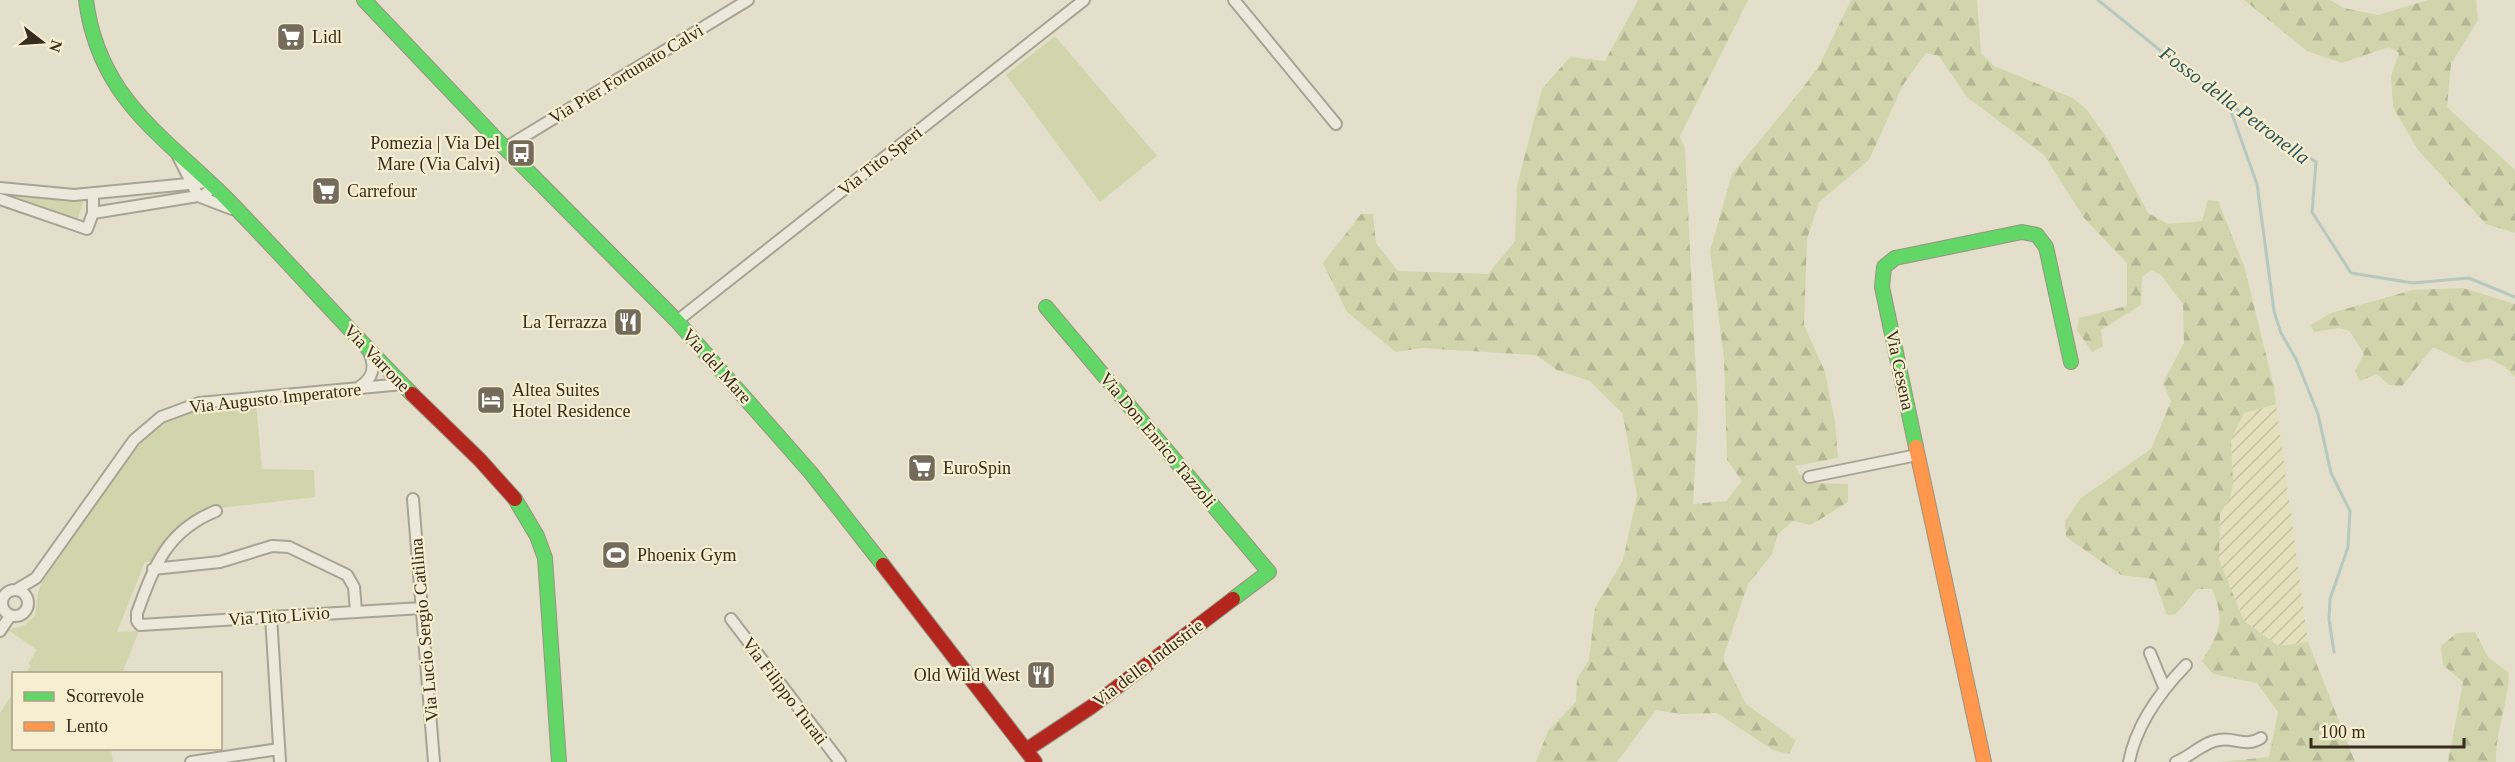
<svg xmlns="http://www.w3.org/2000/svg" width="2515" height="762" font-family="Georgia,serif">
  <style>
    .farmland { fill: url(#farmland-furrows) }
    .grass { fill: #d1d5ac }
    .forest { fill: url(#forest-firs) }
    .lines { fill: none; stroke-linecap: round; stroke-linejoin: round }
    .stream { stroke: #b6c9bf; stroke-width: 3 }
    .street-casing { stroke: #a9a394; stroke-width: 14 }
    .fast-casing { stroke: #989384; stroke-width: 16 }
    .slow-casing { stroke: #989384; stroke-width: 16 }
    .jam-casing { stroke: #989384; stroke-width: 16 }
    .street { stroke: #ece8dc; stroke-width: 10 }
    .fast { stroke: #63d668; stroke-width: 14 }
    .slow { stroke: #ff974d; stroke-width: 14 }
    .jam { stroke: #b3261e; stroke-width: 14 }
    .labels { text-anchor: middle; stroke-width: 4.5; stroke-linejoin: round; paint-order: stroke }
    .poi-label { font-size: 18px; fill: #372c1d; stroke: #f6eed0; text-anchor: start }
    .street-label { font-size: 18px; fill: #372c1d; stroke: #f6eed0 }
    .water-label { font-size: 20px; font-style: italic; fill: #2c5657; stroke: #f6eed0 }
  </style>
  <defs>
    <pattern id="farmland-furrows" width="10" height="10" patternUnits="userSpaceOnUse" patternTransform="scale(1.5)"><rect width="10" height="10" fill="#e4e0bb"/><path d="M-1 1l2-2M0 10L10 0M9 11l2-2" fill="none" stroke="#c4c0a0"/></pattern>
    <pattern id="forest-firs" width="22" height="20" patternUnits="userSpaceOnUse" patternTransform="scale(1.5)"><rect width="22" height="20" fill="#d1d5ac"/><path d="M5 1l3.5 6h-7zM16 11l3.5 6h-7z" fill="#b4b794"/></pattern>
  </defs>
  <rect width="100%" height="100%" fill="#e4dfca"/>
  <path class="farmland" d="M2276,404L2308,642L2279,646L2244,621L2219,560L2220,514L2230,498L2233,484L2231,440L2244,413Z"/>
  <path class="grass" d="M1055,36L1157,156L1100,202L1006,75Z
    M9,196L70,200L85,197L76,224L9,200Z
    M256,403L262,469L314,470L315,497L210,509L157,562H145L117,632L139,631L122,673H26L31,666L28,664L37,650L8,630L23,626L35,616L38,592L42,582L115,476L139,446L154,430L167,422L191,412Z
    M13,693L14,748L111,749L113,762H0V713Z"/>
  <path class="forest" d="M1638,0H1748L1680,136L1685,149L1698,415L1693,504L1726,501L1742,481L1727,460L1724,358L1710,251L1732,174L1802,89L1820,64L1851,0H1977L1981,53L1994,66L2073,98L2087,110L2109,141L2148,213L2168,224L2202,221L2208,200L2218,201L2244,266L2274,387L2276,404L2244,413L2231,440L2233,484L2230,498L2220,514L2219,560L2244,621L2279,646L2308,642L2355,762H2221L2269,757L2278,712L2257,683L2213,674L2202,661C2219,633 2226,621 2212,589H2197L2176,614L2167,615L2154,579L2121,575L2066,537L2065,521L2081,498L2151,449L2171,401L2163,383L2184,343L2183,304L2161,275L2151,270L2142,277L2141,305L2101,330L2103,346L2092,352L2077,330L2079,318L2127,306V263L2084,218L2044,155L1967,97L1939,56L1926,53L1903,85L1869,160L1819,202L1807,239L1804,325L1825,372L1835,422L1838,458L1795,466L1806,483L1848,484V502L1811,525L1793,521L1778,534L1772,554L1748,584L1723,658L1746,704L1796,740L1789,754L1773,750L1717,713L1682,714L1656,710L1617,762H1536L1548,731L1576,702L1577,679L1589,660L1595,608L1623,560L1637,496L1623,414L1590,381L1557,370L1536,355L1422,348L1396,352L1347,312L1323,263L1361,214H1373L1376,243L1398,271L1488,274L1515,241L1517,186L1542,89L1570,57L1605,61Z
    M2244,0H2330L2344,8L2378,15L2428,0H2476L2478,20L2451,64L2447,107L2515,170V233L2486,224L2418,150L2393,107L2391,76L2399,53L2389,47L2342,63L2307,51Z
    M2463,288L2515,304V377L2505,367L2488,358L2467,363L2433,347L2402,386L2389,385L2377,374L2360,381L2355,371L2364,354L2350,331L2339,328L2314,332L2311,325L2331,313L2413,290Z
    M2475,632L2488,657L2509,673C2508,705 2495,731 2496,762H2448L2463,682L2443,665L2441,646L2457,633Z"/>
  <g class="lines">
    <path class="stream" d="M2098,0L2214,94L2316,162L2312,212L2351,273L2413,283L2469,278L2515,297
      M2228,103L2257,184L2274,311L2281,333L2296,359L2318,414L2331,473L2350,511L2348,547L2330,599L2329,620L2334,652"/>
    <g class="street-casing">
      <path id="street" d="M1234,0L1336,124
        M505,148L748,0
        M177,154L198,196L232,209
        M0,188L74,195L209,182
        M0,199L87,229L93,213V194
        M93,213L204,195L209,191L211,183
        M677,321L1084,0
        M359,387C373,379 376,367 369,352
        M1809,477L1917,455
        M413,499L434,762
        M216,511C166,531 154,567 137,613V621L140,625L422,608
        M153,569L220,562L272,546L289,547L347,575L354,587L356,611
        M2 603a13 13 0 1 1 26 0a13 13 0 1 1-26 0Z
        M16,590L36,578L134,440L161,417L199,403L403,384
        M271,616L280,762
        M731,619L840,762
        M0,631L10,616
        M2150,653L2165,689
        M191,762L279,749
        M2129,762C2136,725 2160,692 2186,665
        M2176,762C2190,757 2203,742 2219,740C2235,737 2245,748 2261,738"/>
    </g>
    <g class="fast-casing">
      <path id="fast" d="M86,0C90,32 101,62 119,89C147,130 189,161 224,196C288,261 348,330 412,394
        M364,0L505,148L677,321L811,473L883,565
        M1046,307L1269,572L1233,599
        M1916,447L1882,287L1884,267L1895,258L2022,232L2037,235L2046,247L2071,362
        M515,499L537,536L545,558L559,762"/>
    </g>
    <g class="slow-casing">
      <path id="slow" d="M1916,447L1984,762"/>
    </g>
    <g class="jam-casing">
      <path id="jam" d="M412,394L480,460L515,499
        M883,565L1035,762
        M1026,750L1091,707L1233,599"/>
    </g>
    <use href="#street" class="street"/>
    <use href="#fast" class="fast"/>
    <use href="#slow" class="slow"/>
    <use href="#jam" class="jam"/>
  </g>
  <defs>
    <g id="supermarket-square" transform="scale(1.5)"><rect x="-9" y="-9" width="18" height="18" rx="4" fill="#746b5a" stroke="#f6eed0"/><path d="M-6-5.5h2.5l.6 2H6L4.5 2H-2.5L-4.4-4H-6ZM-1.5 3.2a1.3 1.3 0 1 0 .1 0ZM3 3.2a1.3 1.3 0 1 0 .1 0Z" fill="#fff"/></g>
    <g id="bus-square" transform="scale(1.5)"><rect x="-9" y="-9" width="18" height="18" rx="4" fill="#746b5a" stroke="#f6eed0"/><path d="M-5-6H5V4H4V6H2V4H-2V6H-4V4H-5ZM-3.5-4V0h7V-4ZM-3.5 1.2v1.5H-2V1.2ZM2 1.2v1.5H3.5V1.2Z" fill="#fff"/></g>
    <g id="restaurant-square" transform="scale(1.5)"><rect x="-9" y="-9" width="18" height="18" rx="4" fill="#746b5a" stroke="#f6eed0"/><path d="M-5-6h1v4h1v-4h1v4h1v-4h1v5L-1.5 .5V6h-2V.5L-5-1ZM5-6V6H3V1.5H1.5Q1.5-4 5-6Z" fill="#fff"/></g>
    <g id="hotel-square" transform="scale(1.5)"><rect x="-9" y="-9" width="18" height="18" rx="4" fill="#746b5a" stroke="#f6eed0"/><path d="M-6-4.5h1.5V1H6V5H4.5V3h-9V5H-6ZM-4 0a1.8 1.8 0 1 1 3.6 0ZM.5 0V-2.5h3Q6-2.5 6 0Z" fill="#fff"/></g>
    <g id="stadium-square" transform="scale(1.5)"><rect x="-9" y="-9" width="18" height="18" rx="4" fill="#746b5a" stroke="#f6eed0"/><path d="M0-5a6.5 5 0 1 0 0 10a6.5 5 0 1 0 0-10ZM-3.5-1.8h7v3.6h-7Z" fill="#fff"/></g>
  </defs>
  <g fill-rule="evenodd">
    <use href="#supermarket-square" x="291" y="37"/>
    <use href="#bus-square" x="521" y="153"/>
    <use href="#supermarket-square" x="326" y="191"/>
    <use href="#restaurant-square" x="628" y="322"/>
    <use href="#hotel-square" x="491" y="400"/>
    <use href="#supermarket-square" x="922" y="468"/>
    <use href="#stadium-square" x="616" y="555"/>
    <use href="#restaurant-square" x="1041" y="675"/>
  </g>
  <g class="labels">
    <g class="poi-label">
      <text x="312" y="43">Lidl</text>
      <text x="500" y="149" text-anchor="end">Pomezia | Via Del<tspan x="500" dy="21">Mare (Via Calvi)</tspan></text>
      <text x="347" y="197">Carrefour</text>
      <text x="607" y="328" text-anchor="end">La Terrazza</text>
      <text x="512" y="396">Altea Suites<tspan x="512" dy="21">Hotel Residence</tspan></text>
      <text x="943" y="474">EuroSpin</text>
      <text x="637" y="561">Phoenix Gym</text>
      <text x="1020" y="681" text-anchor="end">Old Wild West</text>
    </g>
    <g class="street-label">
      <text transform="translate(626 74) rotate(-31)" y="6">Via Pier Fortunato Calvi</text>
      <text transform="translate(880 161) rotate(-38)" y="6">Via Tito Speri</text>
      <text transform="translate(377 358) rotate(46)" y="6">Via Varrone</text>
      <text transform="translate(717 366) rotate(48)" y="6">Via del Mare</text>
      <text transform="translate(1900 370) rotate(78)" y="6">Via Cesena</text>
      <text transform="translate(275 398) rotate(-6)" y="6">Via Augusto Imperatore</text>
      <text transform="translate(1158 440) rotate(50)" y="6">Via Don Enrico Tazzoli</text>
      <text transform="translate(279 616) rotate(-4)" y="6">Via Tito Livio</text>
      <text transform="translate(424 630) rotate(-95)" y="6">Via Lucio Sergio Catilina</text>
      <text transform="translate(1148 663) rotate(-37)" y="6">Via delle Industrie</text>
      <text transform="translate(785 691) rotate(53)" y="6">Via Filippo Turati</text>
    </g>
    <g class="water-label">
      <text transform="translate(2235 105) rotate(37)" y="7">Fosso della Petronella</text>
    </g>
  </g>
  <rect x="12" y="672" width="210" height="78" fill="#f6eed0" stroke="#aaa088" stroke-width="1.5"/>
  <rect x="24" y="692" width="30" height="9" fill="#63d668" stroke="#aaa088" stroke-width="1.5"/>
  <text x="66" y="702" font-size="18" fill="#372c1d">Scorrevole</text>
  <rect x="24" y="722" width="30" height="9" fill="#ff974d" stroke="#aaa088" stroke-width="1.5"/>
  <text x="66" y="732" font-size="18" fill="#372c1d">Lento</text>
  <g transform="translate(42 42) rotate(107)" stroke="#f6eed0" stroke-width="4.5" paint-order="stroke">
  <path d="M0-4.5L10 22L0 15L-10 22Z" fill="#372c1d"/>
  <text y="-9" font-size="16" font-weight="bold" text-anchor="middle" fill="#372c1d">N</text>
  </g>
  <path d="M2311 738v9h153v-9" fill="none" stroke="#372c1d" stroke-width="3"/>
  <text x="2320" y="738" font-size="18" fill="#372c1d" stroke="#f6eed0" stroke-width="4.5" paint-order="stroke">100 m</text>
</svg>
